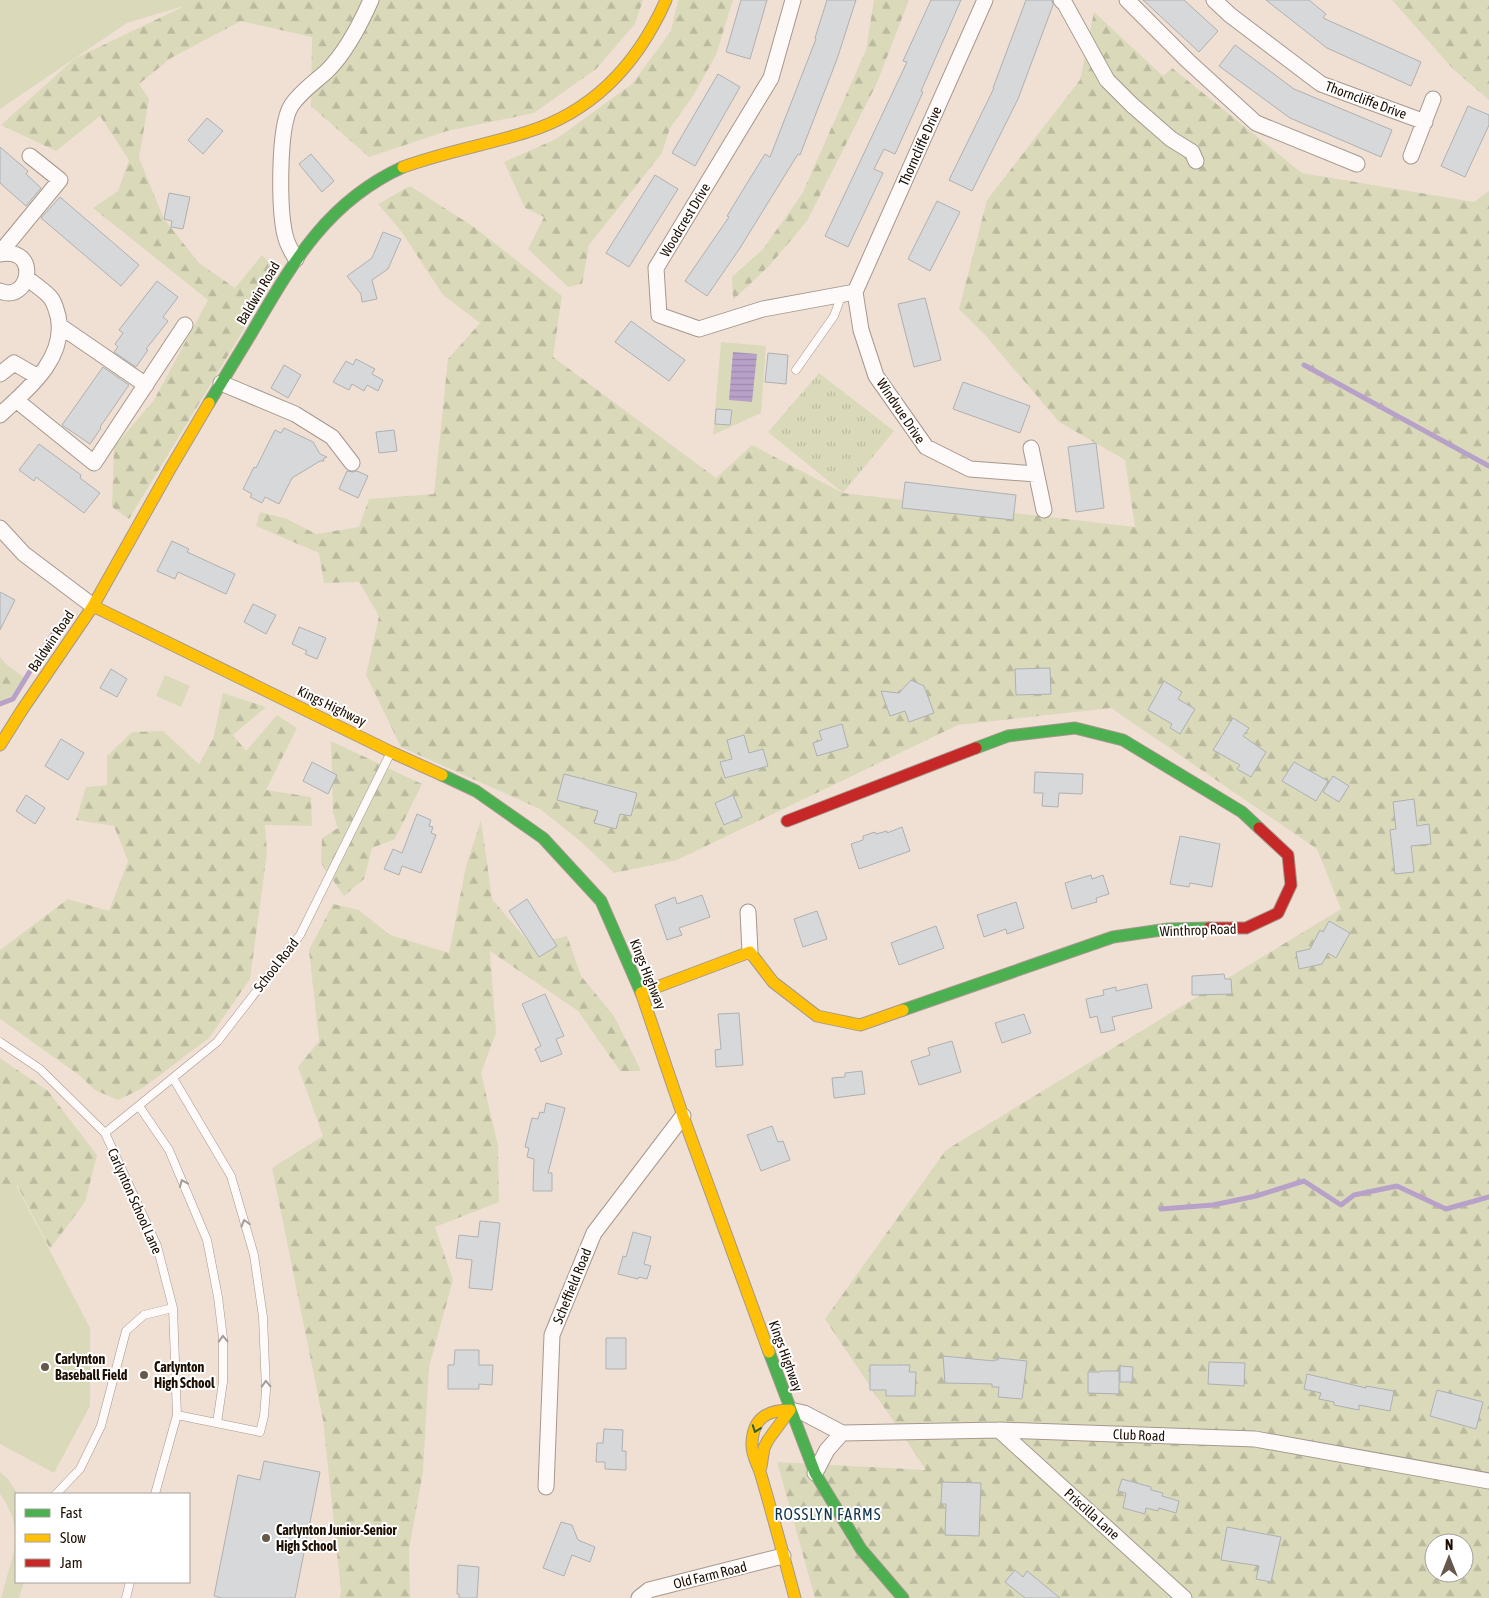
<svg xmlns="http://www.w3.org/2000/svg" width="1489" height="1598" font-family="'Asap Condensed',sans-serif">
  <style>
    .green { fill: #dadabb }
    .forest { fill: url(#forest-firs); fill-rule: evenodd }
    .park { fill: url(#park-tufts) }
    .water { fill: url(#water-rules) }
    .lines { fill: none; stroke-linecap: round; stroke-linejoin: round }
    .stream { stroke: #b7a1c8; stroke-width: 5 }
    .building { fill: #d6d8da; stroke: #aeb0b1 }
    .lane-casing { stroke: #a6988c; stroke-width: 9 }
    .street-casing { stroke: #a6988c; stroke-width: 17 }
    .fast-casing { stroke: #a6988c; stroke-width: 13 }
    .slow-casing { stroke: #a6988c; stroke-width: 13 }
    .jam-casing { stroke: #a6988c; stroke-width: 13 }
    .lane { stroke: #fdfaf9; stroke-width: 8 }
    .street { stroke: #fdfaf9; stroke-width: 15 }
    .fast { stroke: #4caf50; stroke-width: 11 }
    .slow { stroke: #ffc107; stroke-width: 11 }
    .jam { stroke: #c62828; stroke-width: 11 }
    .oneway { stroke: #a39c96 }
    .oneway2 { stroke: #345e29 }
    .poi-dot { fill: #67584c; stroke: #fff; stroke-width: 2 }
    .labels { text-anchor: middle; stroke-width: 4; stroke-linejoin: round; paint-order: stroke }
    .street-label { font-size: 14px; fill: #1d0e02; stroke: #fff }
    .poi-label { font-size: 14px; font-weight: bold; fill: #1d0e02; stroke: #fff; text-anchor: start }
    .quarter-label { font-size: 16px; letter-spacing: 1px; fill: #0e334b; stroke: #fff }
  </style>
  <defs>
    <pattern id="forest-firs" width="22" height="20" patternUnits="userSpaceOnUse" patternTransform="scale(1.25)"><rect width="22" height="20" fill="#dadabb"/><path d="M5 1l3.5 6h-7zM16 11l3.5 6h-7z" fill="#bbba9f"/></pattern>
    <pattern id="park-tufts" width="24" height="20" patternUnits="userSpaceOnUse" patternTransform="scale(1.25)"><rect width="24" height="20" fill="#dadabb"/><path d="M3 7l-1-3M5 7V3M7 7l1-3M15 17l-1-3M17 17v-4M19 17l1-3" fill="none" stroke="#bbba9f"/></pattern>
    <pattern id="water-rules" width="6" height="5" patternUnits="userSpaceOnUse" patternTransform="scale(1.25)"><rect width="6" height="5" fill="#b7a1c8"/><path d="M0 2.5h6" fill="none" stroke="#9d89aa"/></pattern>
  </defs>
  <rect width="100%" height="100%" fill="#f0e0d4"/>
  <path class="green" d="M0,0H204L127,23L0,109Z
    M721,342L766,346L761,413L713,435Z
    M165,675L190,686L181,707L156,696Z
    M16,1185L90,1328V1406L54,1473L0,1444V1197Z
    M0,1472L8,1479L18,1494H16V1582H24L19,1598H1L16,1544L15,1530L12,1516L6,1503L0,1494Z"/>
  <path class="forest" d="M197,0H643L635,24L596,69L534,113L447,131L369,157L311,106L312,37L241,21L171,58L139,84L149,99L139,158L164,219L199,263L235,288L262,255L278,273L129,519L112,507L114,447L154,400L208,300L93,208L118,191L129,160L100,116L56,151L1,125L74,59Z
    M678,0H733L716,55L693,96L670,128L662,153L589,245L582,284L568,287L528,249L544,217L525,208L504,162L556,139L632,84L671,31Z
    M874,0H909L877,83L807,221L770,265L733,300L732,277L763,249L802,194L866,50Z
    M1392,0H1489V100L1453,69Z
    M1094,12L1163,76L1172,68L1302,173L1474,202L1489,191V1598H815L777,1462L926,1470L825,1319L946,1150L1341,909L1317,849L1111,708L958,725L677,860L614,873L579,840L540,809L401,747L366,675L379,616L359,582L324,583L319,553L256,526L260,512L287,519L316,534L359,527L369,499L434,494L448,359L480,323L443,295L401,231L378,204L410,186L474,227L562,296L553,357L716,478L752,445L843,493L1135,527L1125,460L1059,422L986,336L959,309L987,200L1080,80ZM1434,1543H1464V1573H1434Z
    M0,657L6,664L26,679L13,699L0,704Z
    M223,693L266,707L233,735L246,751L277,715L297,728L266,790L311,797L312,826L265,825L267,853L250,979L209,1038L143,1088L118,1100L95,1090L79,1075L0,1019V950L68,899L109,911L128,861L114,826L76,820L86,787L107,785V756L132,732L163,731L199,764L213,739Z
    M331,741L422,784L395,839L372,848L364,879L344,896L321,863L322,838L338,828L333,813Z
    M481,820L492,899L531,945L567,936L581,976L614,1016L641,1071H620L578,1011L490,951L496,1033L481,1073L498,1145L499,1202L435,1227L453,1280L429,1367L423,1472L409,1549L410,1598H340L341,1591L323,1420L272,1168L323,1136L298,1067L319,1041L309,950L333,904L359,910L390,935L449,953L466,866Z
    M0,1058L48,1091L97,1155L85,1202L50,1249L17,1185L0,1197Z"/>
  <path class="park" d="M819,373L894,431L843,493L768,432Z"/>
  <path class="water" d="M733,352L757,354L752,402L729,400Z"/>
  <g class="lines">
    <path class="stream" d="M1304,365L1489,466
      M0,704L13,699L54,632
      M1161,1209L1213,1205L1256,1196L1304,1181L1341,1205L1354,1195L1397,1186L1446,1209L1489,1197"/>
  </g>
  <path class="building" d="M741,0H767L750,59L726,52Z
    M827,0H856L837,59L800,155L798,154L740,248L707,296L685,281L729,217L727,216L765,154L770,157L816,39L815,38Z
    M931,0H961L921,91L923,92L895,154L884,149L874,169L883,173L848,247L825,236L907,62L903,61Z
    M1026,0H1052L1053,5L1018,99L972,191L949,180L994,88H993Z
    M1143,0H1184L1218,31L1199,52Z
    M1266,0H1309L1326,14L1323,18L1421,62L1411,86L1327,48Z
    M1235,45L1294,89L1392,130L1381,157L1290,118L1219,66Z
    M718,74L740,87L695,166L672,153Z
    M1468,106L1489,115V125L1465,177L1441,166Z
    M207,118L223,131L203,154L188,140Z
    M0,147L28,171L26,174L41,188L26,206L0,183Z
    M311,154L334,181L322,192L299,164Z
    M655,175L678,189L629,267L606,253Z
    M169,193L190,197L183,229L171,227L172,221L164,219Z
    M60,197L139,265L121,286L41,218Z
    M937,201L960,212L930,271L908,259Z
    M383,232L401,239L388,269L372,280L377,299L362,302L361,294L347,276L372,258Z
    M157,281L178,297L163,317L168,321L146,349L148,350L136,367L114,352L118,347L115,344L123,333L119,330Z
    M925,298L941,360L914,367L898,304Z
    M631,321L685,360L669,381L615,342Z
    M768,353L788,355L786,384L765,382Z
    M356,359L375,369L372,374L383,380L378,391L367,385L364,391L352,384L349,390L333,382L346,361L353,365Z
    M284,365L301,375L288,398L271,388Z
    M103,367L129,385L100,427L101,428L90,444L62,425Z
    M963,382L1030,406L1020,433L953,409Z
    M716,409L732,410L730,425L715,424Z
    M284,428L313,442L320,454L327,457L323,459L324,461H320L292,478L279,504L265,497L262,503L250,497L252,494L243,489L254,467L256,468L275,430L281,433Z
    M394,430L397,451L379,453L376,432Z
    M1096,443L1104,508L1076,512L1068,447Z
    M39,444L81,475L80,478L100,493L84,513L36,477L34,481L19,470Z
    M347,471L353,472L357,471L368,476L358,498L339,489Z
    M905,482L1016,495L1013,520L902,508Z
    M172,541L189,549L187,552L235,574L226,594L178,572L175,579L157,571Z
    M0,592L15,600L0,630Z
    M253,604L276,615L266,634L244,622Z
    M299,627L326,638L317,659L305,654L307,651L292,644Z
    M1050,668L1051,694L1016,695L1015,669Z
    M111,669L127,679L117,697L100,688Z
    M911,680L924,686L934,713L909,722L905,711L890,716L881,691L899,693Z
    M1164,681L1182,692L1178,699L1195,709L1180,734L1170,728L1172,724L1148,710Z
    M1233,718L1249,728L1243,736L1266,752L1251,777L1237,769L1240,765L1213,750Z
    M842,724L848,747L817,756L813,743L822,740L819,731Z
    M744,735L749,753L763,749L768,766L725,778L720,762L732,759L727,740Z
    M61,739L84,753L68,780L45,766Z
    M312,762L337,775L328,794L303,781Z
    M1294,762L1328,781L1316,801L1282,781Z
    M1035,772L1083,774L1082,794L1059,793L1058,807L1042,806L1043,793H1034Z
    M564,774L637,793L631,816L620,814L616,829L594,823L598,811L557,800Z
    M1333,776L1349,786L1339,802L1323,792Z
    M26,795L45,808L35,824L16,811Z
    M733,795L742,817L724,825L715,803Z
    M1414,799L1417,826L1429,824L1431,844L1411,846L1414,872L1395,874L1390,830L1396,829L1393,802Z
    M417,814L431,820L429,826L433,827L431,833L436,835L421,873L402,866L399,875L384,869L393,849L402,853Z
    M902,827L910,851L859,869L851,844L863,840V836L875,832L876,834L887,831V833Z
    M1180,836L1220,844L1212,887L1190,883L1189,887L1170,884Z
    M1091,875L1092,879L1103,875L1109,894L1096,898L1097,902L1072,909L1065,883Z
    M702,895L710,917L679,928L682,935L667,940L655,905L675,897L677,904Z
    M527,899L557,946L539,957L509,911Z
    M1016,902L1024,928L1007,934L1006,929L984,937L977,915Z
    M817,911L827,939L803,947L794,919Z
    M1329,921L1350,933L1336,958L1328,953L1322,964L1299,969L1296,952L1310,949L1320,930L1323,932Z
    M936,926L944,948L899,965L891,943Z
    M1224,974L1225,979H1231L1232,994L1192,995V976Z
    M1147,984L1152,1008L1112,1017L1115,1030L1101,1033L1097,1016L1090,1018L1086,999L1104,995L1103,990L1116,987V991Z
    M545,994L564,1036L556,1039L562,1054L541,1062L535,1049L541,1046L522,1004Z
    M739,1013L743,1065L716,1067L715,1050L721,1049L718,1014Z
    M1024,1014L1031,1033L1002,1043L995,1023Z
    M952,1041L961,1072L919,1085L911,1061L930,1055L928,1048Z
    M862,1071L865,1094L834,1098L832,1078L845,1077V1073Z
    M546,1103L565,1108L548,1173H552V1191H533L534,1159L527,1157L529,1148L525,1147L532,1118L538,1119L540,1112L544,1113Z
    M772,1126L778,1142L783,1141L790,1160L761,1171L747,1135Z
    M480,1221L500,1223L492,1290L469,1288L472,1260L456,1258L459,1235L478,1237Z
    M633,1232L651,1237L644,1264L651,1266L647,1279L639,1277L638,1279L618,1274L623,1256L626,1257Z
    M606,1338H626V1369H606Z
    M455,1350H479V1365H493L492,1385L479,1384V1389H448V1365H454Z
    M943,1356L994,1361V1360H998V1358L1027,1361L1022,1399L998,1397L999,1387H992V1384L945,1383Z
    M1209,1362L1245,1363L1244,1386L1208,1384Z
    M870,1365H910L909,1372H916L915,1396H886V1390H870Z
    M1120,1366L1133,1367L1132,1382H1120Z
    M1100,1371H1119V1394L1088,1393V1372H1100Z
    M1307,1374L1366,1388V1386L1394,1391L1390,1411L1359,1405V1410L1334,1405V1402L1319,1399L1321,1393L1304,1389Z
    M1437,1390L1483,1402L1476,1429L1430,1416Z
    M604,1429L623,1430L622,1451H626V1470L605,1469V1462H596L597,1443H603Z
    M264,1461L320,1472L295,1598H222L214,1596L238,1475L260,1480Z
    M1122,1479L1151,1487V1490L1163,1493L1162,1496L1179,1501L1176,1513L1159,1508L1158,1511L1146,1508L1145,1514L1123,1508L1126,1493L1118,1491Z
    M942,1482L981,1483L979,1536L945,1535L946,1504H941Z
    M561,1522L572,1525L578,1540L595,1547L590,1562L572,1555L564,1576L543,1568Z
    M1227,1527L1281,1537L1271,1582L1256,1579L1259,1566L1221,1560Z
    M458,1565L479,1567L477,1598H459V1594H457Z
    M1015,1570L1023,1577L1027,1571L1060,1598H1025L1005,1582Z"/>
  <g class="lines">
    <g class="lane-casing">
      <path id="lane" d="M796,370L834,316L842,294
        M0,1042L40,1069L105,1133L157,1246L173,1308L177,1415L155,1494
        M173,1078L231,1176L254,1255L263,1317L266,1390L264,1416L260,1432L177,1415
        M139,1106L169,1150L207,1240L218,1297L223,1338V1382L217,1423
        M105,1133L217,1042L300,935L390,754
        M56,1494L80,1469L101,1426L126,1331L144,1315L173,1308
        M126,1598L130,1582"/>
    </g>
    <g class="street-casing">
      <path id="street" d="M793,0L771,78L656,268L659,315L699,329L763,309L855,292
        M1061,0L1065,4L1107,80L1132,105L1171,139L1192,152L1196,161
        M1127,0L1188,61L1256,123L1357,164
        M1214,0L1230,15L1321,84L1425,122
        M1411,156L1433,99
        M0,253L60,180L30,156
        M0,254C41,246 30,304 0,291
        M296,259C291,251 287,244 285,235C279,209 278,128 291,106C300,92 315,82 327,71C346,52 360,25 371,0
        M855,292L985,0
        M855,292L861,330L876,376L926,447L970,469L1036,474
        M60,326L146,385
        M0,374L14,363L38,377
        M221,383L295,414L332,437L352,463
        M16,400L94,463L185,325
        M0,415C28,389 67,358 58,316C56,309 54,300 48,295C42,289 34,284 27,278
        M1031,448L1044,510
        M0,528L24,554L93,606
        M748,912L750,952
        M790,1410L804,1413L842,1433L999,1430L1255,1439L1489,1481
        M999,1430L1184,1598
        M815,1473L827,1450L842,1433
        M546,1487L552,1335L594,1233L683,1116
        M639,1598L649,1590L783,1556"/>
    </g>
    <g class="fast-casing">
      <path id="fast" d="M209,403C223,380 237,357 251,334C292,264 326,202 403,167
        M976,748L1008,736L1075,728L1123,740L1242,812L1259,828
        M442,775L476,791L543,838L601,901L642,995
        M903,1010L1113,937L1168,929L1209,928
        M769,1352L815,1473L861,1549L903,1598"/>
    </g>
    <g class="slow-casing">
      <path id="slow" d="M403,167C444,152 486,145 527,132C595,111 638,63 666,0
        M93,606L391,752L442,775
        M0,745L22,710L93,606L170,469L209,403
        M641,993L750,952L773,982L817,1016L860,1025L903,1010
        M642,995L683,1116L769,1352
        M790,1410C767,1410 753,1418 752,1443C751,1455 758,1464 761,1475C773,1516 784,1557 795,1598
        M761,1467L764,1448L768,1440L790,1410"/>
    </g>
    <g class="jam-casing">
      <path id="jam" d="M787,821L976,748
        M1209,928H1246L1278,913L1291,885L1288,855L1259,828"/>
    </g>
    <use href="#lane" class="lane"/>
    <use href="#street" class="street"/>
    <use href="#fast" class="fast"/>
    <use href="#slow" class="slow"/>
    <use href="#jam" class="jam"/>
  </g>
  <defs><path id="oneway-chevron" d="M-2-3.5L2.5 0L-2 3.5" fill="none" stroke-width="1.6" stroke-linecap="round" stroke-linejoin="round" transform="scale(1.25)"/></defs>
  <g class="oneway">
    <use href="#oneway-chevron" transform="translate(183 1183) rotate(-113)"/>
    <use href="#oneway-chevron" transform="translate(245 1223) rotate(-106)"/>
    <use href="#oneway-chevron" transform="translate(223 1339) rotate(-93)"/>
    <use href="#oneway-chevron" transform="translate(266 1384) rotate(-92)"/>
  </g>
  <use class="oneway2" href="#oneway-chevron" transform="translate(756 1429) rotate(110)"/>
  <g class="poi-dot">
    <circle cx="45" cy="1367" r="5"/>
    <circle cx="144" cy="1375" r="5"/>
    <circle cx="266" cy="1538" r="5"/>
  </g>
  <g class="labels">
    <g class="street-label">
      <text transform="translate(1366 100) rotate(20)" y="5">Thorncliffe Drive</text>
      <text transform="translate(920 146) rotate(-66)" y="5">Thorncliffe Drive</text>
      <text transform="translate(685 220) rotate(-59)" y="5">Woodcrest Drive</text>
      <text transform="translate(258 293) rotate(-59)" y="5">Baldwin Road</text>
      <text transform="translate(901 411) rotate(56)" y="5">Windvue Drive</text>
      <text transform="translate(51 641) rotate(-56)" y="5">Baldwin Road</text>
      <text transform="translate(332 706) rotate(26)" y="5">Kings Highway</text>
      <text transform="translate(1198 930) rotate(-2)" y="5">Winthrop Road</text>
      <text transform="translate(276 965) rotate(-52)" y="5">School Road</text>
      <text transform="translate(648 974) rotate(68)" y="5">Kings Highway</text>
      <text transform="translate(135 1201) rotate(66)" y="5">Carlynton School Lane</text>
      <text transform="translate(572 1286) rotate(-68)" y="5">Scheffield Road</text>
      <text transform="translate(786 1356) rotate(70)" y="5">Kings Highway</text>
      <text transform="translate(1139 1435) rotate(2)" y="5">Club Road</text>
      <text transform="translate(1092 1514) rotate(42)" y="5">Priscilla Lane</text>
      <text transform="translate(710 1575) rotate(-14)" y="5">Old Farm Road</text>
    </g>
    <g class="poi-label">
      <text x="55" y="1364">Carlynton<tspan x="55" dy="16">Baseball Field</tspan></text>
      <text x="154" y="1372">Carlynton<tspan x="154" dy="16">High School</tspan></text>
      <text x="276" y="1535">Carlynton Junior-Senior<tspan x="276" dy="16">High School</tspan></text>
    </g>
    <g class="quarter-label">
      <text x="828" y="1520">ROSSLYN FARMS</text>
    </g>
  </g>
  <rect x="15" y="1493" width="175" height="90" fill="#ffffff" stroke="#a59f9a"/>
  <rect x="25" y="1509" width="25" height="8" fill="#4caf50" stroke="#a59f9a"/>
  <text x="60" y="1518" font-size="15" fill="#1d0e02">Fast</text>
  <rect x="25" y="1534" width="25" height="8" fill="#ffc107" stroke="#a59f9a"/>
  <text x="60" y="1543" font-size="15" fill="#1d0e02">Slow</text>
  <rect x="25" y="1559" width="25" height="8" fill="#c62828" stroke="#a59f9a"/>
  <text x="60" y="1568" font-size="15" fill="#1d0e02">Jam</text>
  <g transform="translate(1449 1558)"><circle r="24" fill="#ffffff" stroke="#a59f9a"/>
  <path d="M0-4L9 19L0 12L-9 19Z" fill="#67584c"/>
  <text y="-8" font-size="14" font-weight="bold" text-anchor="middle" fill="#1d0e02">N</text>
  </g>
</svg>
